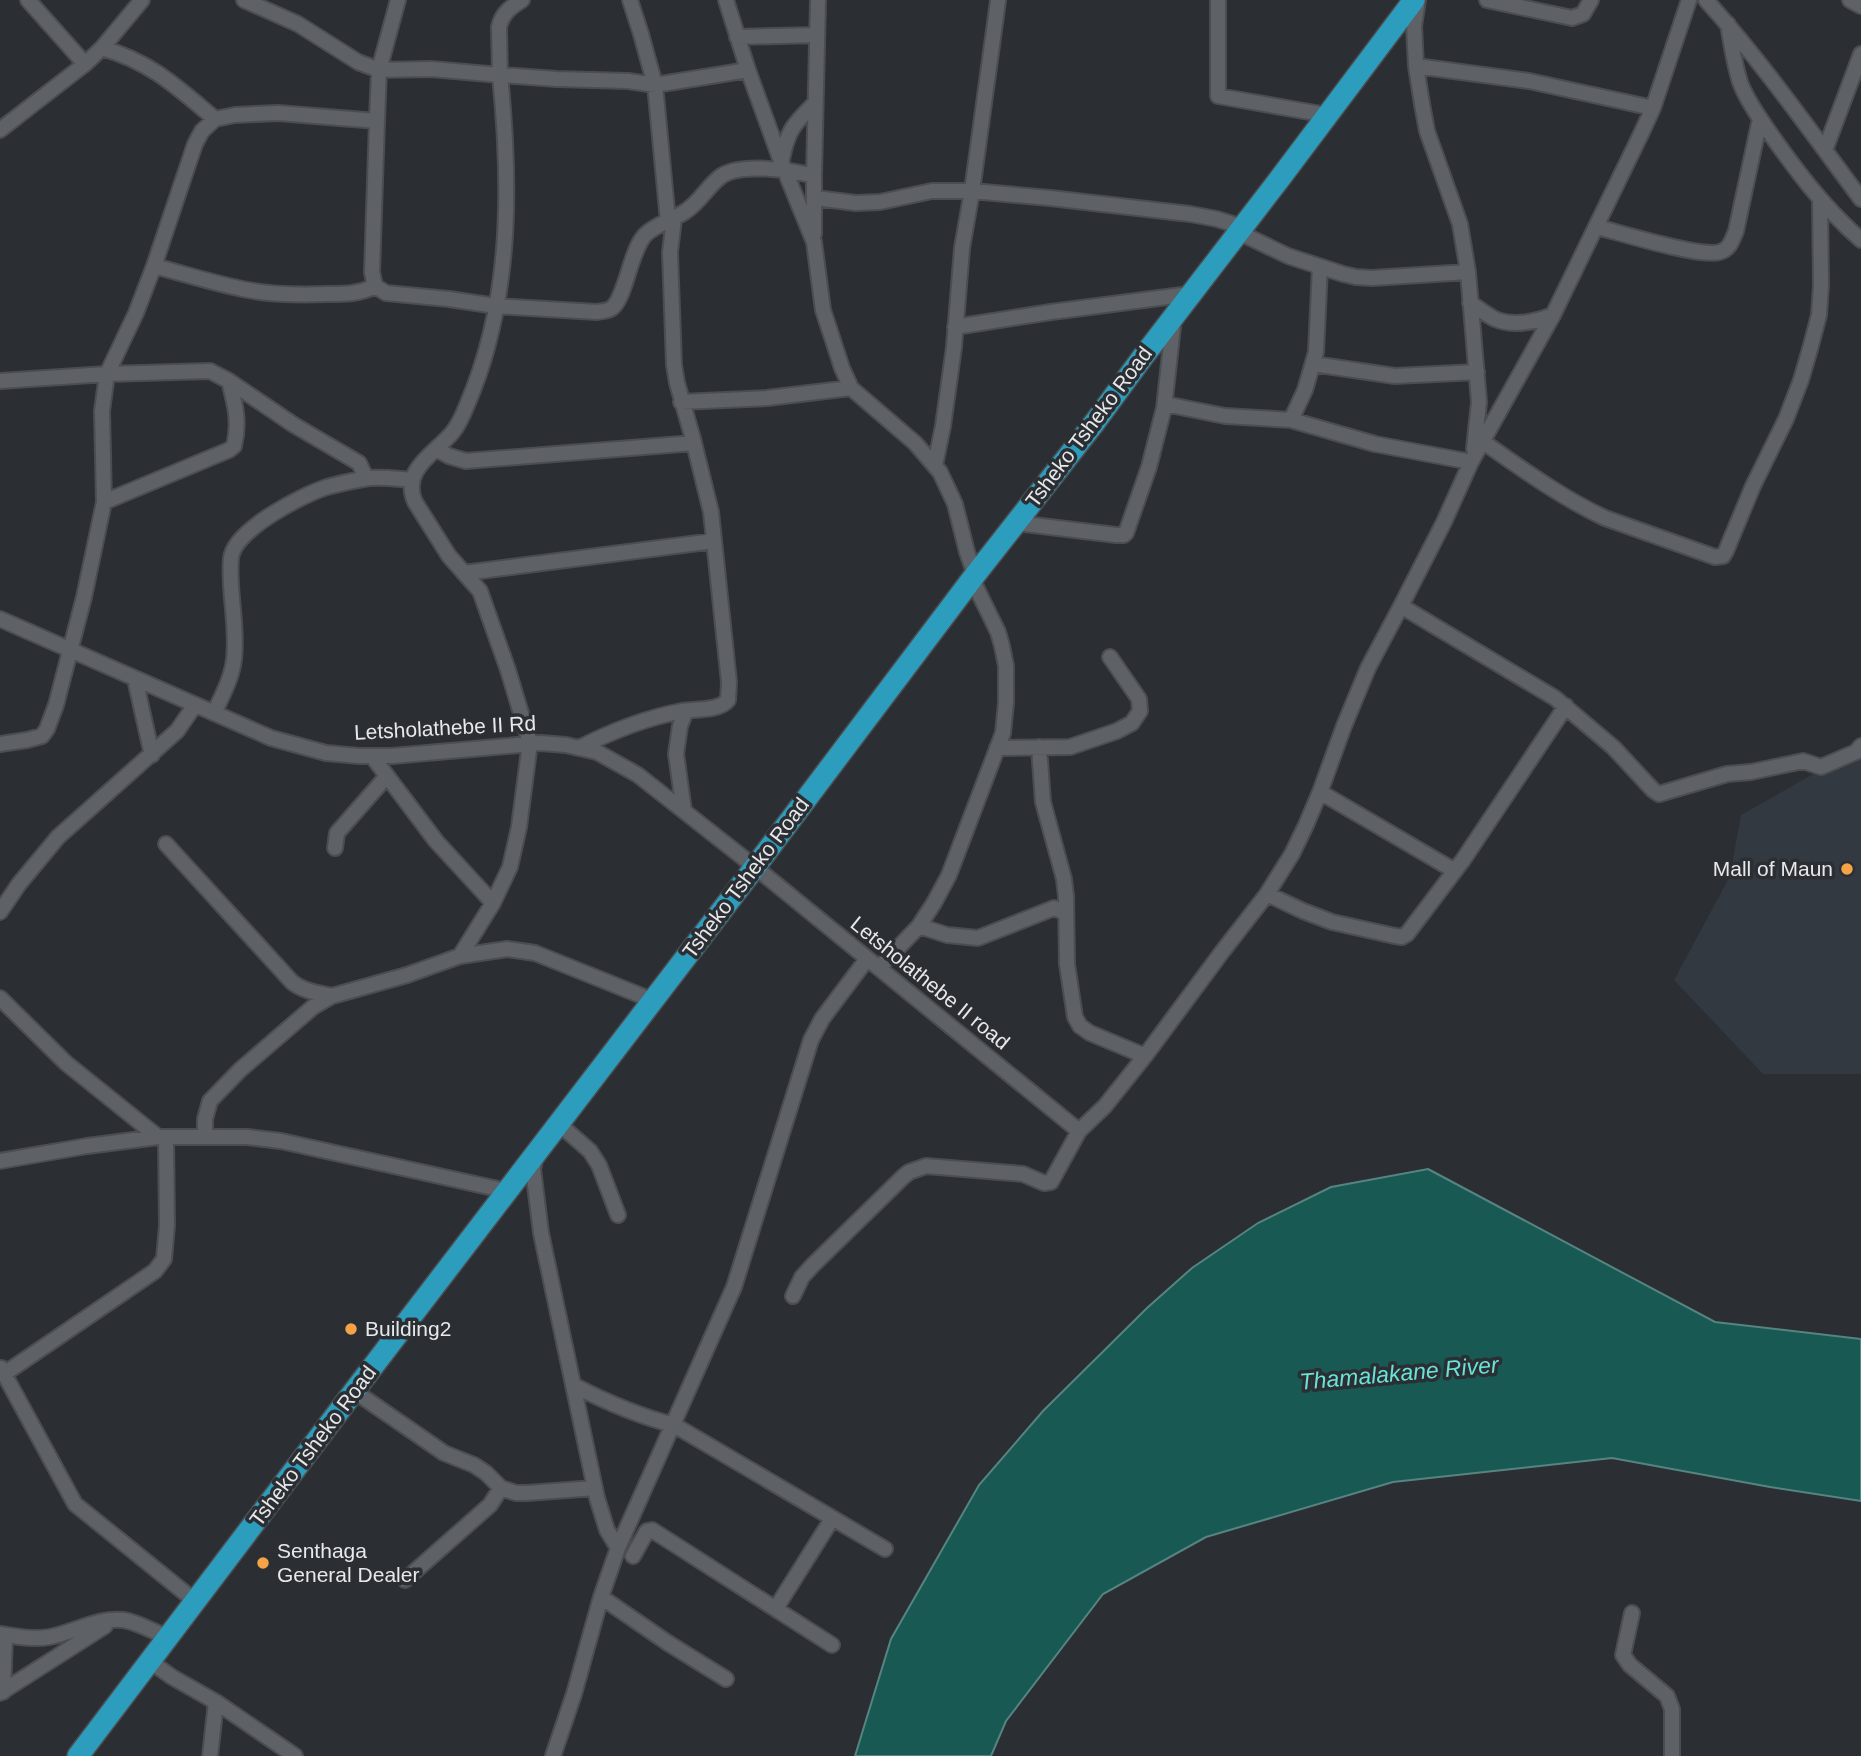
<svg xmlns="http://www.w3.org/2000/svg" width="1861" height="1756" font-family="Helvetica,sans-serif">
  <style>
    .built { fill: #323941 }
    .water { fill: #195954; stroke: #568481; stroke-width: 2 }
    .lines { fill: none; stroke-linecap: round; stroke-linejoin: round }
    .minor-casing { stroke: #4b4d50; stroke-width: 18 }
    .highway-casing { stroke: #4b4d50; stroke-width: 24 }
    .minor { stroke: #5e6166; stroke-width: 14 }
    .highway { stroke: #2d9dbd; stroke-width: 21 }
    .poi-dot { fill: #f5a346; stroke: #2b2e32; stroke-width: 2.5 }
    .labels { text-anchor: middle; stroke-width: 7; stroke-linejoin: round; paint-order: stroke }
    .street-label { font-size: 21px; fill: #e6e8ea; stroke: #2b2e32 }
    .poi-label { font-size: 21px; fill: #e6e8ea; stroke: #2b2e32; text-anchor: start }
    .water-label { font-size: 23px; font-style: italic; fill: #69e2d7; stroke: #2b2e32 }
  </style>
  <rect width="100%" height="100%" fill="#2b2e32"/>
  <path class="built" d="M1861,747V1074H1763L1674,980L1730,876L1741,815Z"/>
  <path class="water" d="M1428,1169L1715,1322L1861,1339V1501L1770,1487L1612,1458L1393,1482L1206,1537L1103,1594L1006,1721L991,1756H855L891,1639L979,1485L1043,1411L1147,1308L1192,1268L1258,1223L1331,1187Z"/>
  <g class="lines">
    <g class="minor-casing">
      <path id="minor" d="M28,0L85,64
        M244,0L298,24L358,62L379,70L398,0
        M522,0C511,7 502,13 499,27L500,75L557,79L628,81L655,85L748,70
        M630,0L641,34L655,85L668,221
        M726,0L748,70L781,161L814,242L823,310L842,368L851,388L915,443L940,472L955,504L967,552L975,575
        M1218,0V96L1327,115
        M1418,0L1414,26L1416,66L1422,104L1427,131L1460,224L1468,272L1479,402L1474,449
        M1487,0L1572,18L1583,14L1591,0
        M1706,0C1762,62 1811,132 1861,199
        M1850,0L1861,6
        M1728,24C1731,43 1734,63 1740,82C1746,99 1757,114 1767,129C1795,169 1824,208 1861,240
        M737,37L817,35
        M102,48C151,62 177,87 215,119
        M1416,66L1529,81L1653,108
        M377,121L379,70L431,69L500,75C511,185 512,301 467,405C463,415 458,426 452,433C434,454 401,470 415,502L449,556L480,591L508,670L530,743L519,827L510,867L493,903L460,956
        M0,130L85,64L102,48L142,0
        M1825,150L1861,54
        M782,159C788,129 794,124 815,103
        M815,198L856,203L880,202L932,191H972L1050,198L1190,214L1217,219L1242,227
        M1597,227C1621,233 1700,258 1720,252C1730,249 1732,240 1736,231L1760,119
        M1238,232L1288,256L1343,274L1356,277L1372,278L1468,272
        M814,234V176L818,0
        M154,266C185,274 216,284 248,290C274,295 301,295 328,294C345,294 360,294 375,286
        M1470,303C1478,308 1487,315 1495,319C1514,327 1535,322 1553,315
        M955,327L1051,312L1190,294
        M1313,364L1395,376L1477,372
        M0,381L107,374L210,371L229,381L294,425L359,463L366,478
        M681,402L767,398L851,388
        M1165,404L1225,416L1291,420L1305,390L1316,352L1320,267
        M1291,420L1375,444L1471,462
        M1482,441C1522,469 1562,498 1605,518L1715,557L1723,556L1726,551L1753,486L1786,419L1801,380L1810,349L1819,315L1821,285L1820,199
        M436,449L449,456L466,461L694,443
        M935,465L943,426L954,347L962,248L972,191L998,1
        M104,502L229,450L234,446C240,422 235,404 229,381
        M1016,523L1116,535H1124L1126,533L1149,467L1164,408L1174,317
        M464,573L714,541
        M1401,606L1555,698L1613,747L1653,790L1659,794L1727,774L1751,772L1789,764L1803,761L1821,767L1856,752L1861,746
        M0,619L271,738L326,753L359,756H392L541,743L566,745L597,752L638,775L755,867L1079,1131
        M135,679L152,755
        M214,713C222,696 232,678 234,659C238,625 228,591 231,558C234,530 302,495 327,487C338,484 351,481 363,479C379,476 396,479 411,480
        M0,744L27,740L42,736L47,729L56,705L84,597L104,502L102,411L107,374L136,313L154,266L195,144L202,131L215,119L235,115L278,113L377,121L372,272L375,286L386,293L449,299L496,306L597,312C603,311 608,311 612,308C626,297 630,251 645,235C656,224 673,220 686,211C700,202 707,187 720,177C738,162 792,170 814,176
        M1039,747L1043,802L1064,879L1066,896L1067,964L1075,1017L1080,1026L1090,1033L1145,1056
        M579,748C612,731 645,718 682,711C696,709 719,711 728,700L729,682L711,512L693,439L677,383L674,365L670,252L674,219
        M997,748L1070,747L1117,731L1132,723L1140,711L1139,699L1110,657
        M372,756L436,841L493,903
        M1320,792L1455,871
        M684,811L676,754L680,726L686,711
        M166,844L292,982C303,991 317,993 332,996
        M335,848L337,833L387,776
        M1267,894L1303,911L1332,922L1395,936L1402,937L1407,934L1463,860L1566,706
        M0,912L19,884L58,837L177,731L195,705
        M919,926L947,935L978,938L1054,908L1066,913
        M879,968L919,926L934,903L949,875L1003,733L1006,703V666L1002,646L998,632L972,579
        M0,998L66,1063L158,1137
        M559,1124L590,1151L599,1165L618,1215
        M205,1136V1119L210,1101L240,1070L313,1007L332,996L407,975L460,956L507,949L535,953L652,1000
        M536,1155L533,1169L541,1233L597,1498L607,1530L618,1548
        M0,1161L87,1146L158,1137H247L281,1141L507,1191
        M793,1296L802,1277L813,1265L903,1177L909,1172L926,1166L1023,1174L1044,1183L1051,1182L1079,1131L1105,1106L1145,1056L1222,952L1267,894L1292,854L1306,825L1320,792L1344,726L1368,668L1401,606L1444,522L1471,462L1553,315L1641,134L1653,108L1689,0
        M1,1368L75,1504L195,1601
        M4,1374L155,1271L164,1259L167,1225L166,1137
        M573,1385C606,1402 638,1416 674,1425L885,1549
        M354,1391L444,1453L474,1465L486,1473L501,1488L516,1493H527L595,1488
        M633,1556L647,1531L652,1530L832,1645
        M405,1580L490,1505L501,1488
        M601,1597L668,1643L726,1679
        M776,1608L832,1519
        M1632,1613L1623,1655L1630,1665L1667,1696L1672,1709V1756
        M0,1634C15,1636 33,1640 49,1637C73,1633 98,1617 123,1620C138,1622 154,1632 169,1638
        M151,1662L172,1677L216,1702L295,1756
        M3,1692L5,1635
        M0,1693L105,1626
        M210,1756L216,1702
        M553,1756L574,1694L601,1597L618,1548L734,1287L811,1040L822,1019L867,959"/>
    </g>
    <g class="highway-casing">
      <path id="highway" d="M78,1756L358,1386L755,867L975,575L1095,422L1142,358L1281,177L1414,0"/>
    </g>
    <use href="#minor" class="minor"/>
    <use href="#highway" class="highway"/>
  </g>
  <g class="poi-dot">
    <circle cx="1847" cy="869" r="7"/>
    <circle cx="351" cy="1329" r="7"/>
    <circle cx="263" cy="1563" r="7"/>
  </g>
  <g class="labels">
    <g class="street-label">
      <text transform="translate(1089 427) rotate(-53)" y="7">Tsheko Tsheko Road</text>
      <text transform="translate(445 728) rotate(-3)" y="7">Letsholathebe II Rd</text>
      <text transform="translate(746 878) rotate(-53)" y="7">Tsheko Tsheko Road</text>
      <text transform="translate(930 983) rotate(39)" y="7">Letsholathebe II road</text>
      <text transform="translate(313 1446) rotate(-53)" y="7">Tsheko Tsheko Road</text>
    </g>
    <g class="poi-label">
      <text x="1833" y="876" text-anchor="end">Mall of Maun</text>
      <text x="365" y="1336">Building2</text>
      <text x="277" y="1558">Senthaga<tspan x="277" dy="24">General Dealer</tspan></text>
    </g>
    <g class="water-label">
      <text transform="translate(1399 1373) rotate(-5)" y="8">Thamalakane River</text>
    </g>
  </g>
</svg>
